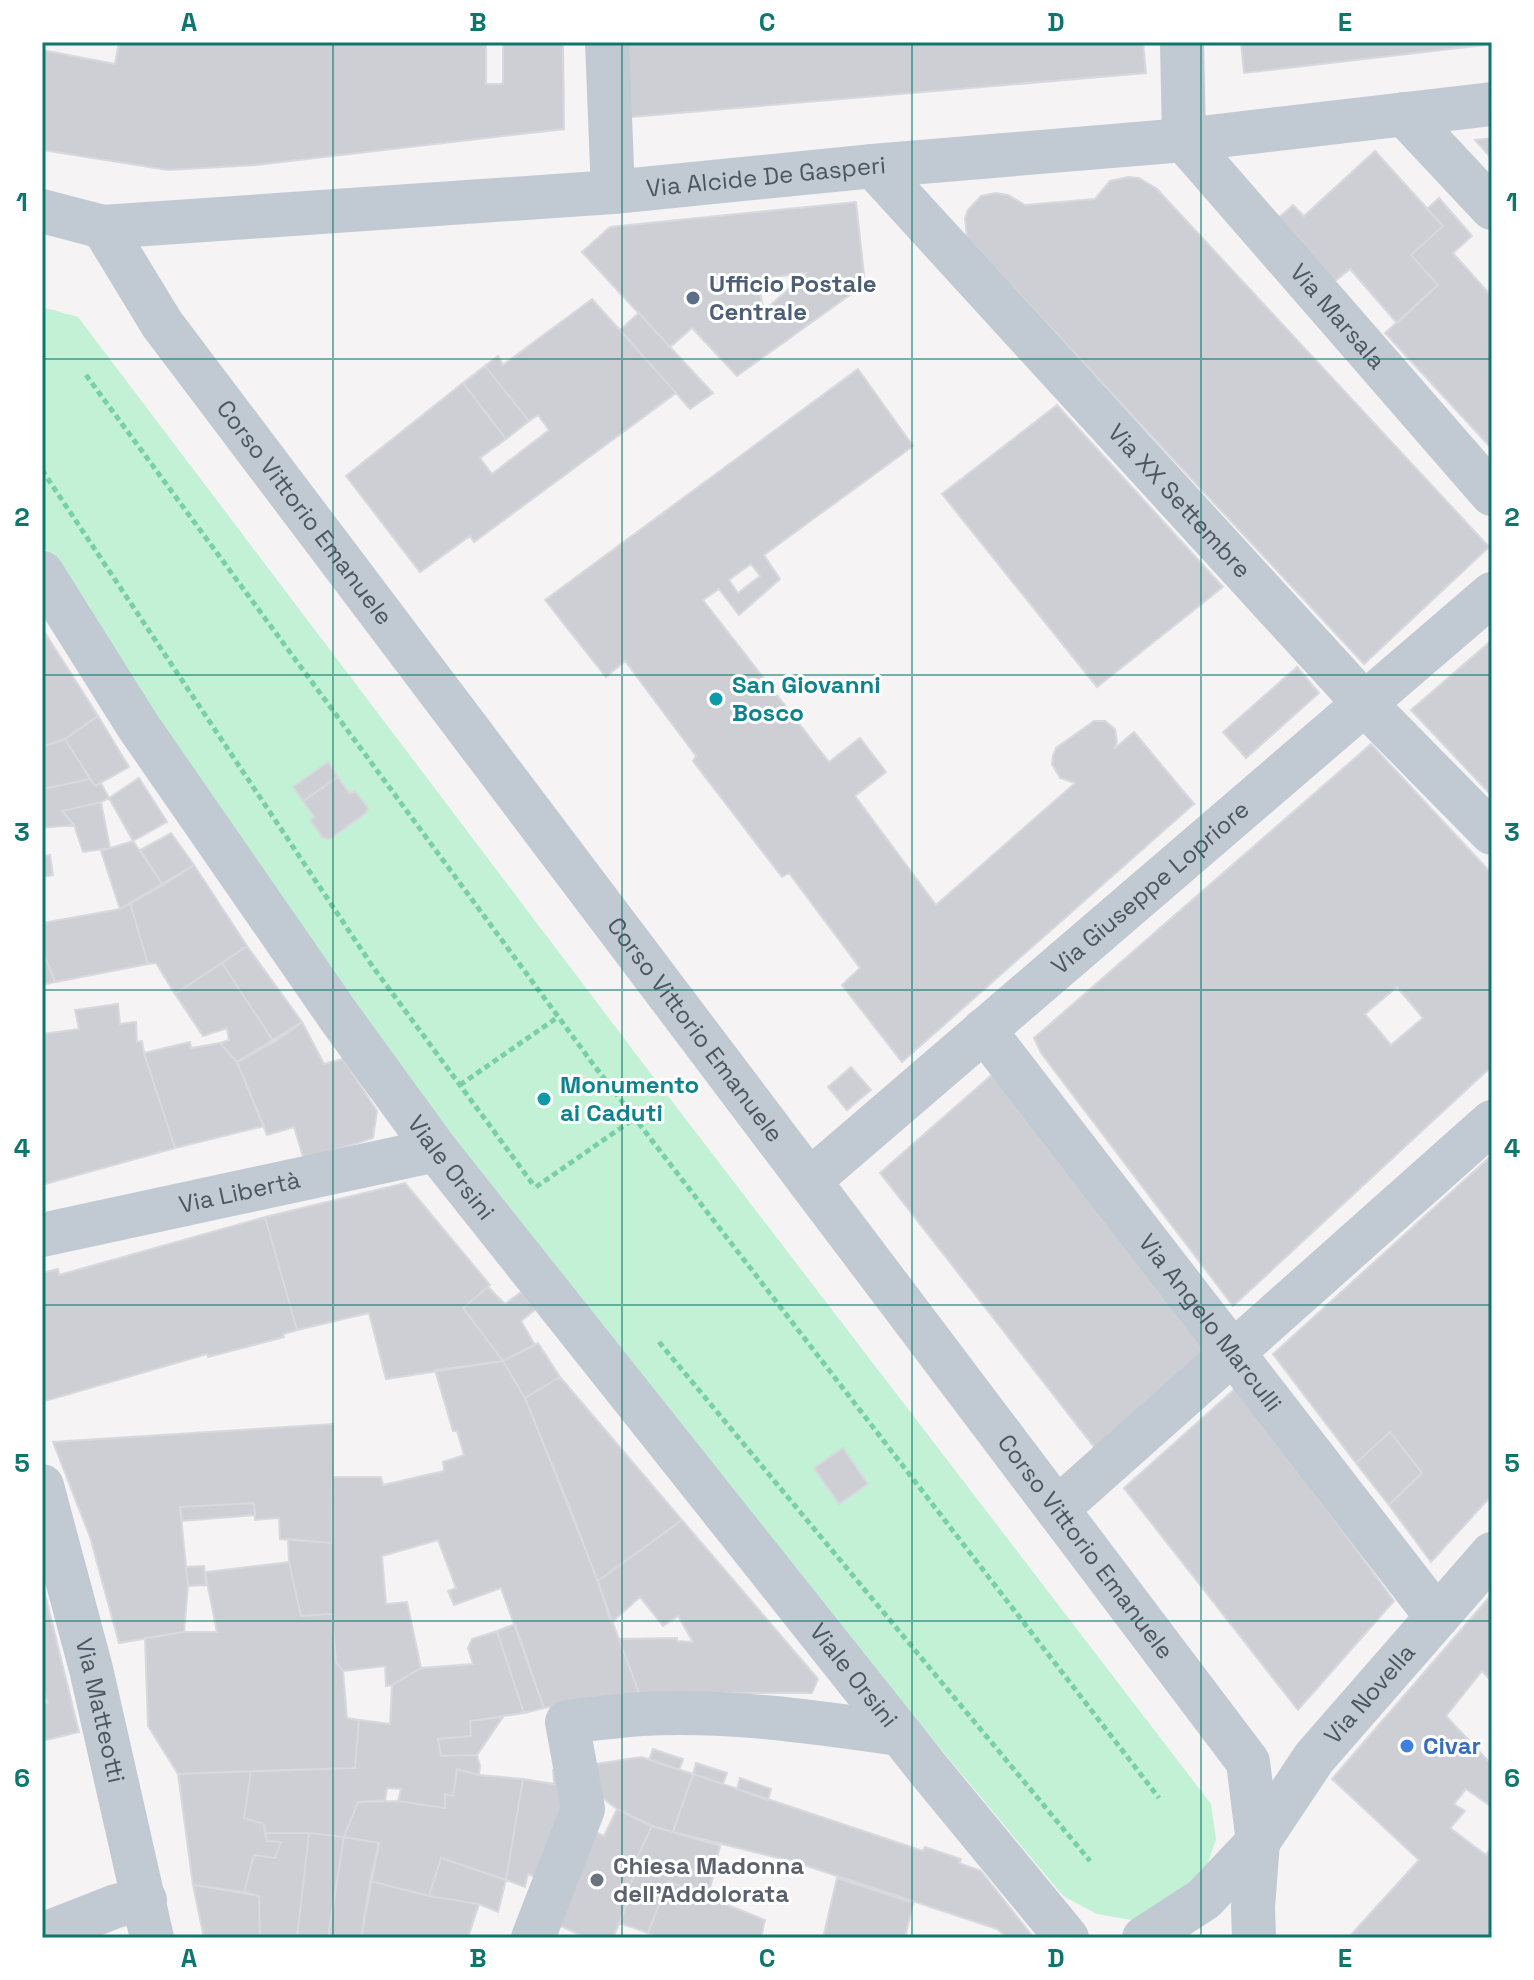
<svg xmlns="http://www.w3.org/2000/svg" width="1534" height="1980" font-family="'Space Grotesk',sans-serif">
  <style>
    .green { fill: #c3f1d5 }
    .building { fill: #cdcfd5; stroke: #d7d9de; stroke-width: 2; fill-rule: evenodd }
    .lines { fill: none; stroke-linecap: round; stroke-linejoin: round }
    .path { stroke: #7ad0a6; stroke-width: 5; stroke-dasharray: 6 4; stroke-linecap: butt }
    .minor { stroke: #c1cad2; stroke-width: 44 }
    .tertiary { stroke: #c1cad2; stroke-width: 44 }
    .grid { fill: none; stroke: #0f766e; stroke-width: 2; stroke-opacity: 0.55 }
    .service-dot { fill: #5c6f8a; stroke: #fff; stroke-width: 3 }
    .culture-dot { fill: #0f9aa8; stroke: #fff; stroke-width: 3 }
    .shop-dot { fill: #3f7fe0; stroke: #fff; stroke-width: 3 }
    .worship-dot { fill: #6b7280; stroke: #fff; stroke-width: 3 }
    .labels { text-anchor: middle; stroke-width: 6; stroke-linejoin: round; paint-order: stroke }
    .street-label { font-size: 24px; fill: #4a5661; stroke: #fff }
    .service-label { font-size: 24px; font-weight: bold; fill: #4e5e75; stroke: #fff; text-anchor: start }
    .culture-label { font-size: 24px; font-weight: bold; fill: #0d838f; stroke: #fff; text-anchor: start }
    .shop-label { font-size: 24px; font-weight: bold; fill: #366cbe; stroke: #fff; text-anchor: start }
    .worship-label { font-size: 24px; font-weight: bold; fill: #5b616d; stroke: #fff; text-anchor: start }
    .neatline { fill: none; stroke: #0f766e; stroke-width: 3 }
    .grid-label { font-size: 26px; text-anchor: middle; font-weight: bold; fill: #0f766e }
  </style>
  <rect width="100%" height="100%" fill="#f5f3f3"/>
  <path class="green" d="M42,307L78,317L645,1066L1211,1804L1216,1839L1202,1880L1132,1920L1097,1914L1063,1896L458,1168L42,544Z"/>
  <path class="building" d="M119,42H486V84H503V42H563L564,129L256,165L168,170L42,150V50L115,64Z
    M618,42H1143L1146,73L620,118Z
    M1241,42H1492V44L1244,73Z
    M1492,138V159L1475,140Z
    M1375,151L1443,226L1411,255L1438,285L1397,323L1350,269L1334,282L1277,219L1293,205L1304,216Z
    M1128,177L1139,178L1157,189L1489,547L1364,664L967,238L965,218L968,210L981,196L996,193L1008,195L1025,205L1095,199L1110,181Z
    M1439,198L1472,236L1453,253L1492,297V449L1385,333L1438,285L1411,255L1443,226L1427,209Z
    M856,202L865,284L737,376L692,328L670,347L582,252L610,227ZM806,273L764,311L757,279Z
    M592,299L676,393L474,542L470,536L420,572L346,476L463,383L506,439L480,458L492,474L549,430L538,415L529,421L485,366L498,356L503,365Z
    M639,313L670,347L713,393L690,409L620,330Z
    M485,366L529,421L506,439L463,383Z
    M858,369L913,446L764,555L780,579L739,615L719,589L703,600L829,762L860,738L886,772L855,796L936,905L1075,783L1060,778L1052,764L1053,756L1056,748L1094,721H1105L1115,729L1117,742L1114,749L1134,732L1194,804L902,1062L842,985L860,968L789,873L782,877L693,761L696,756L625,661L606,677L545,600ZM751,564L760,576L738,593L729,580Z
    M1057,405L1223,587L1097,687L942,494Z
    M42,628L98,716L65,739L42,747Z
    M1492,640V796L1411,710Z
    M1297,667L1319,693L1246,758L1223,732Z
    M98,716L129,767L95,786L65,739Z
    M65,739L90,779L42,789V747Z
    M1371,744L1492,874V1066L1233,1306L1041,1053L1034,1038ZM1397,987L1423,1018L1391,1045L1365,1014Z
    M328,762L338,777L303,801L293,787Z
    M338,777L350,794L355,791L368,808L366,813L330,839L323,838L310,820L314,817L303,801Z
    M139,778L167,822L133,841L109,798Z
    M90,779L95,786L101,783L109,798L101,802L62,811L74,825L42,828V789Z
    M101,802L110,848L83,852L74,825L62,811Z
    M171,833L194,865L163,885L140,850Z
    M133,841L163,885L120,909L101,851Z
    M50,855L53,875L42,877V856Z
    M194,865L247,946L175,994L156,963L148,964L130,903Z
    M130,903L148,964L55,982L42,949V923L120,909Z
    M247,946L302,1022L274,1042L222,963Z
    M42,949L55,982L42,985Z
    M222,963L274,1042L237,1062L220,1043L229,1040L227,1028L203,1036L175,994Z
    M118,1004L120,1024L136,1022L137,1042L142,1041L144,1053L175,1148L42,1185V1034L79,1029L75,1010Z
    M302,1022L324,1064L343,1059L377,1111L373,1138L304,1160L294,1127L267,1135L237,1062Z
    M190,1042L191,1048L220,1043L237,1062L264,1126L175,1148L144,1053Z
    M851,1067L871,1090L847,1110L828,1087Z
    M995,1072L1209,1350L1095,1448L880,1173Z
    M1492,1155V1495L1431,1562L1389,1505L1422,1473L1390,1432L1356,1463L1273,1354Z
    M405,1183L490,1285L463,1308L503,1361L386,1379L369,1313L297,1330L265,1217Z
    M265,1217L297,1330L283,1334L284,1337L208,1357L207,1354L42,1402V1273L58,1269L59,1275Z
    M488,1287L505,1304L521,1292L536,1309L521,1321L535,1345L503,1361L463,1308Z
    M538,1343L560,1377L525,1398L503,1361Z
    M503,1361L525,1398L572,1513L639,1693L544,1708L501,1588L454,1605L448,1591L456,1588L438,1540L382,1556L386,1604L407,1602L421,1668L392,1685L386,1686L385,1666L343,1671L336,1662L332,1614L301,1616L289,1562L288,1539L332,1543L333,1477H381L383,1485L444,1471L443,1462L464,1455L457,1431H453L435,1370Z
    M560,1377L682,1520L598,1581L525,1398Z
    M1237,1387L1394,1601L1298,1710L1124,1488Z
    M333,1424L332,1543L280,1539L279,1518L255,1520L254,1503L180,1507L188,1586L184,1632L119,1643L90,1537L53,1442Z
    M1390,1432L1422,1473L1389,1505L1356,1463Z
    M843,1448L868,1484L839,1504L814,1468Z
    M254,1503L255,1515L182,1521L180,1507Z
    M682,1520L818,1679L812,1693H639L619,1639L677,1638V1641L693,1642L678,1616L663,1626L640,1597L611,1623L598,1581Z
    M289,1562L301,1616L332,1614L336,1662L343,1671L347,1718L359,1720L355,1768L178,1774L148,1726L145,1638L184,1632H217L205,1572Z
    M204,1566L206,1585L188,1586L186,1567Z
    M42,1582L79,1732L42,1741V1704L48,1703L44,1691H42Z
    M1492,1594V1682L1482,1671L1446,1716L1492,1765V1807L1466,1789L1454,1804L1465,1811L1450,1828L1486,1855L1492,1846V1938H1348L1419,1860L1332,1779Z
    M515,1624L544,1708L524,1713L497,1631Z
    M497,1631L524,1713L470,1721L471,1736L438,1739L441,1756L477,1755L480,1766L479,1775L457,1769L453,1796L445,1794V1808L398,1801L401,1789L387,1788L385,1800L358,1802L344,1837L309,1833H265L264,1824L244,1818L251,1771L355,1768L359,1720L390,1724L392,1685L421,1668L473,1664L468,1648L472,1639Z
    M503,1717L477,1755L441,1756L438,1739L471,1736L470,1721Z
    M653,1749L683,1759L679,1770L649,1760Z
    M641,1757L693,1774L673,1832L652,1826L617,1809L597,1794L589,1765Z
    M696,1763L727,1773L723,1784L693,1774Z
    M563,1767L576,1799L544,1881L528,1874L525,1887L506,1880L523,1779L554,1784L553,1770Z
    M457,1769L479,1775L523,1779L506,1880L441,1858L429,1896L370,1881L379,1843L344,1837L358,1802L398,1801L445,1808V1794L453,1796Z
    M251,1771L244,1818L264,1824L267,1841L281,1842L275,1858L254,1855L244,1892L193,1885L178,1774Z
    M693,1774L923,1851L925,1847L961,1859L959,1863L981,1871L1034,1938H1008L997,1929L795,1862L673,1832Z
    M740,1778L771,1789L768,1800L737,1789Z
    M617,1809L652,1826L637,1858L642,1861L622,1900L628,1902L613,1938H586L546,1919L591,1830L604,1836Z
    M652,1826L720,1846L708,1897L668,1881L648,1933L619,1923L628,1902L622,1900L642,1861L637,1858Z
    M265,1833H309L297,1938H260L259,1896L244,1892L254,1855L275,1858L281,1842L267,1841Z
    M309,1833L344,1837L328,1938H297Z
    M344,1837L379,1843L361,1938H328Z
    M441,1858L506,1880L498,1912L479,1904L429,1896Z
    M837,1878L913,1903L905,1938H823Z
    M370,1881L429,1896L479,1904L468,1938H361Z
    M668,1881L765,1920L761,1938H660L648,1933Z
    M193,1885L259,1896L260,1938H204Z"/>
  <g class="lines">
    <path class="path" d="M86,375L593,1064L1159,1798
      M42,470L373,967L535,1187
      M460,1085L558,1017
      M536,1187L635,1118
      M659,1342L1090,1861"/>
    <g class="minor">
      <path d="M607,42L613,192"/>
      <path id="s1" d="M1182,42L1184,140L1492,494"/>
      <path d="M1404,114L1492,208"/>
      <path id="s2" d="M873,166L1364,703L1492,833"/>
      <path id="s3" d="M103,227L162,324L1248,1762L1258,1842L1253,1907L1254,1938"/>
      <path id="s4" d="M42,573L138,726L340,1018L436,1150L928,1769L1067,1938"/>
      <path id="s5" d="M984,1030L1437,1617"/>
      <path id="s6" d="M809,1181L1492,594"/>
      <path id="s7" d="M42,1235L436,1150"/>
      <path id="s8" d="M42,1486L91,1669L152,1938"/>
      <path d="M1057,1509L1492,1122"/>
      <path d="M42,1935L116,1906L145,1900"/>
      <path d="M533,1938L583,1809L567,1722C592,1719 616,1716 641,1714C727,1709 815,1722 900,1734"/>
      <path id="s9" d="M1144,1938L1204,1899L1258,1842L1314,1758L1492,1554"/>
    </g>
    <path class="tertiary" id="s10" d="M42,211L103,227L613,192L873,166L1184,140L1492,104"/>
  </g>
  <path class="grid" d="M333,42V1938M622,42V1938M912,42V1938M1201,42V1938M42,359H1492M42,675H1492M42,990H1492M42,1305H1492M42,1621H1492"/>
  <circle class="service-dot" cx="693" cy="298" r="8"/>
  <g class="culture-dot">
    <circle cx="716" cy="699" r="8"/>
    <circle cx="544" cy="1099" r="8"/>
  </g>
  <circle class="shop-dot" cx="1407" cy="1746" r="8"/>
  <circle class="worship-dot" cx="597" cy="1880" r="8"/>
  <g class="labels">
    <g class="street-label">
      <text dy="8" stroke="none"><textPath href="#s10" startOffset="728">Via Alcide De Gasperi</textPath></text>
      <text dy="8" stroke="none"><textPath href="#s1" startOffset="332">Via Marsala</textPath></text>
      <text dy="8" stroke="none"><textPath href="#s2" startOffset="454">Via XX Settembre</textPath></text>
      <text dy="8" stroke="none"><textPath href="#s3" startOffset="350">Corso Vittorio Emanuele</textPath></text>
      <text dy="8" stroke="none"><textPath href="#s6" startOffset="450">Via Giuseppe Lopriore</textPath></text>
      <text dy="8" stroke="none"><textPath href="#s3" startOffset="998">Corso Vittorio Emanuele</textPath></text>
      <text dy="8" stroke="none"><textPath href="#s4" startOffset="722">Viale Orsini</textPath></text>
      <text dy="8" stroke="none"><textPath href="#s7" startOffset="202">Via Libertà</textPath></text>
      <text dy="8" stroke="none"><textPath href="#s5" startOffset="370">Via Angelo Marculli</textPath></text>
      <text dy="8" stroke="none"><textPath href="#s3" startOffset="1646">Corso Vittorio Emanuele</textPath></text>
      <text dy="8" stroke="none"><textPath href="#s4" startOffset="1370">Viale Orsini</textPath></text>
      <text dy="8" stroke="none"><textPath href="#s9" startOffset="336">Via Novella</textPath></text>
      <text dy="8" stroke="none"><textPath href="#s8" startOffset="232">Via Matteotti</textPath></text>
    </g>
    <g class="service-label">
      <text x="709" y="292">Ufficio Postale<tspan x="709" dy="28">Centrale</tspan></text>
    </g>
    <g class="culture-label">
      <text x="732" y="693">San Giovanni<tspan x="732" dy="28">Bosco</tspan></text>
      <text x="560" y="1093">Monumento<tspan x="560" dy="28">ai Caduti</tspan></text>
    </g>
    <g class="shop-label">
      <text x="1423" y="1754">Civar</text>
    </g>
    <g class="worship-label">
      <text x="613" y="1874">Chiesa Madonna<tspan x="613" dy="28">dell'Addolorata</tspan></text>
    </g>
  </g>
  <rect width="1534" height="1980" fill="none" stroke="#ffffff" stroke-width="88"/>
  <rect x="44" y="44" width="1446" height="1892" class="neatline"/>
  <g class="grid-label">
    <text x="189" y="31">A</text>
    <text x="478" y="31">B</text>
    <text x="767" y="31">C</text>
    <text x="1056" y="31">D</text>
    <text x="1345" y="31">E</text>
    <text x="22" y="211">1</text>
    <text x="1512" y="211">1</text>
    <text x="22" y="526">2</text>
    <text x="1512" y="526">2</text>
    <text x="22" y="841">3</text>
    <text x="1512" y="841">3</text>
    <text x="22" y="1157">4</text>
    <text x="1512" y="1157">4</text>
    <text x="22" y="1472">5</text>
    <text x="1512" y="1472">5</text>
    <text x="22" y="1787">6</text>
    <text x="1512" y="1787">6</text>
    <text x="189" y="1967">A</text>
    <text x="478" y="1967">B</text>
    <text x="767" y="1967">C</text>
    <text x="1056" y="1967">D</text>
    <text x="1345" y="1967">E</text>
  </g>
</svg>
